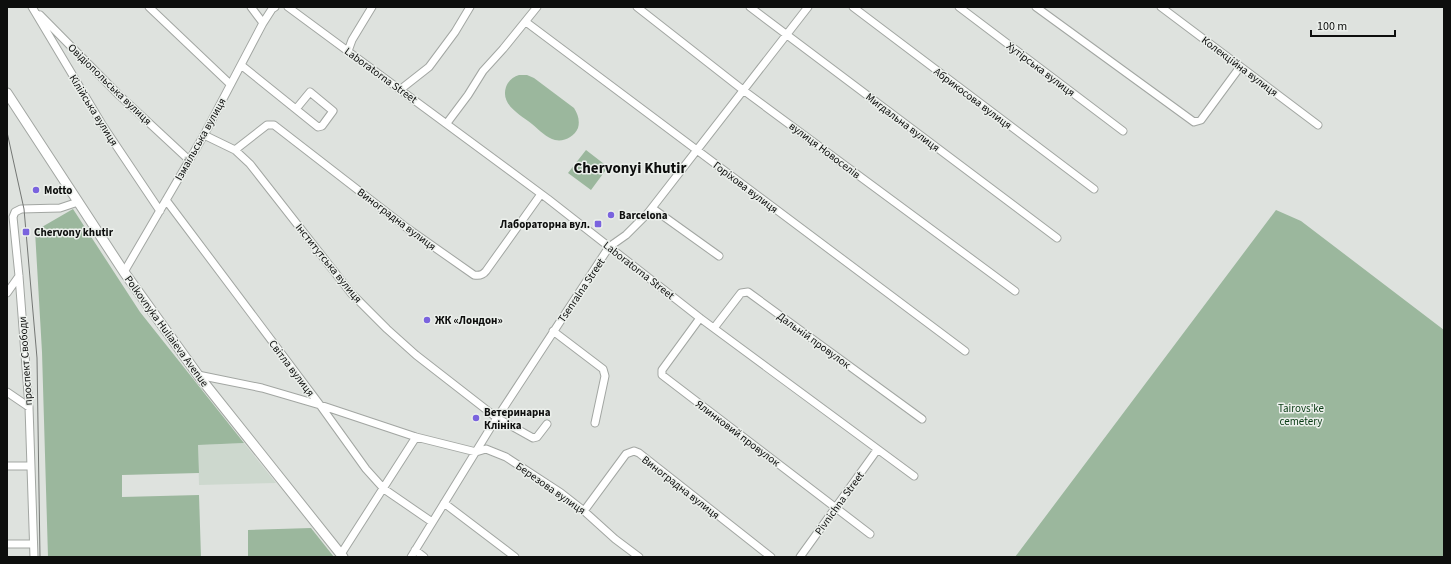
<svg xmlns="http://www.w3.org/2000/svg" width="1451" height="564" font-family="'Source Sans 3',sans-serif">
  <style>
    .built { fill: #cdd8ce }
    .green { fill: #9bb79d }
    .lines { fill: none; stroke-linecap: round; stroke-linejoin: round }
    .minor-casing { stroke: #a2a6a2; stroke-width: 9 }
    .major-casing { stroke: #a2a6a2; stroke-width: 11 }
    .minor { stroke: #fff; stroke-width: 7 }
    .major { stroke: #fff; stroke-width: 9 }
    .tram { stroke: #747774; stroke-width: 1 }
    .poi-dot { fill: #7a63de; stroke: #ebefeb; stroke-width: 1.5 }
    .labels { text-anchor: middle; stroke-width: 3; stroke-linejoin: round; paint-order: stroke }
    .street-label { font-size: 11px; fill: #0d0e0d; stroke: #ebefeb }
    .poi-label { font-size: 11px; font-weight: bold; fill: #0d0e0d; stroke: #ebefeb; text-anchor: start }
    .park-label { font-size: 11px; fill: #073912; stroke: #ebefeb }
    .district-label { font-size: 15px; font-weight: bold; fill: #0d0e0d; stroke: #ebefeb }
  </style>
  <rect width="100%" height="100%" fill="#dee2de"/>
  <path class="built" d="M244,443L276,483L199,485L198,445Z"/>
  <path class="green" d="M519,75H527L534,78L574,108C578,114 580,121 578,128C574,137 564,142 555,140C547,138 539,130 532,124C521,115 500,105 506,87C508,81 513,77 519,75Z
    M586,150L608,167L591,190L568,173Z
    M73,209L140,312L244,443L198,445L199,473L122,475V497L199,495L201,557H48L42,352L35,231Z
    M1276,210L1301,221L1444,330V557H1015Z
    M311,528L334,557H248V530Z"/>
  <g class="lines">
    <g class="minor-casing">
      <path id="minor" d="M32,7L103,126L160,211
        M149,7L230,84
        M251,7L263,23
        M288,7L548,199L700,318L914,476
        M637,7L743,90L1015,291
        M750,7L1057,238
        M853,7L1094,189
        M959,7L1123,131
        M1036,7L1194,122L1201,120L1240,67
        M1161,7L1318,125
        M40,15L119,95L189,160
        M526,22L965,351
        M348,51L352,40L372,7
        M241,65L318,127L322,126L333,111L310,92L296,109
        M401,89L429,67L455,32L470,7
        M447,123L468,95L483,71L503,49L537,7
        M204,135L235,150L250,164L351,293L387,329L416,355L497,418L533,438L537,437L547,424
        M235,150L267,125H274L407,228L474,275C479,276 483,275 486,271L541,194
        M166,200L320,405L366,469L384,489L432,522
        M652,208L719,256
        M124,272L204,135L263,23L272,9L275,7
        M7,293L19,276
        M700,318L662,370V375L870,534
        M714,328L741,293L748,292L922,419
        M553,331L603,369L605,376L595,423
        M198,375L262,388L320,405L416,437L476,452L486,449L506,457L561,493L584,511L615,539L639,557
        M7,392L29,407
        M7,466H30
        M444,503L515,557
        M584,511L626,454L634,451L639,453L771,557
        M7,544H33
        M415,550L424,557
        M341,554L416,437
        M34,557L29,407L19,276L13,217L15,212L21,209L60,208L78,202
        M411,557L491,427L609,247L626,235L648,213L808,7
        M800,557L877,450"/>
    </g>
    <g class="major-casing">
      <path id="major" d="M7,93L124,272L198,375L343,557"/>
    </g>
    <use href="#minor" class="minor"/>
    <use href="#major" class="major"/>
    <path class="tram" d="M7,132L24,209L37,358L40,557"/>
  </g>
  <g class="poi-dot">
    <circle cx="36" cy="190" r="4"/>
    <circle cx="611" cy="215" r="4"/>
    <rect x="594" y="220" width="8" height="8" rx="2"/>
    <rect x="22" y="228" width="8" height="8" rx="2"/>
    <circle cx="427" cy="320" r="4"/>
    <circle cx="476" cy="418" r="4"/>
  </g>
  <g class="labels">
    <g class="street-label">
      <text transform="translate(1240 66) rotate(37)" y="4">Колекційна вулиця</text>
      <text transform="translate(1041 69) rotate(37)" y="4">Хутірська вулиця</text>
      <text transform="translate(381 75) rotate(36)" y="4">Laboratorna Street</text>
      <text transform="translate(110 84) rotate(44)" y="4">Овідіопольська вулиця</text>
      <text transform="translate(973 98) rotate(37)" y="4">Абрикосова вулиця</text>
      <text transform="translate(94 110) rotate(58)" y="4">Кілійська вулиця</text>
      <text transform="translate(903 122) rotate(37)" y="4">Мигдальна вулиця</text>
      <text transform="translate(200 139) rotate(-61)" y="4">Ізмаїльська вулиця</text>
      <text transform="translate(825 150) rotate(37)" y="4">вулиця Новоселів</text>
      <text transform="translate(746 187) rotate(37)" y="4">Горіхова вулиця</text>
      <text transform="translate(397 219) rotate(37)" y="4">Виноградна вулиця</text>
      <text transform="translate(329 263) rotate(51)" y="4">Інститутська вулиця</text>
      <text transform="translate(639 270) rotate(38)" y="4">Laboratorna Street</text>
      <text transform="translate(581 290) rotate(-56)" y="4">Tsenralna Street</text>
      <text transform="translate(167 331) rotate(54)" y="4">Polkovnyka Huliaieva Avenue</text>
      <text transform="translate(814 340) rotate(36)" y="4">Дальній провулок</text>
      <text transform="translate(25 361) rotate(-94)" y="4">проспект Свободи</text>
      <text transform="translate(292 368) rotate(53)" y="4">Світла вулиця</text>
      <text transform="translate(738 433) rotate(37)" y="4">Ялинковий провулок</text>
      <text transform="translate(681 487) rotate(38)" y="4">Виноградна вулиця</text>
      <text transform="translate(551 488) rotate(35)" y="4">Березова вулиця</text>
      <text transform="translate(839 503) rotate(-54)" y="4">Pivnichna Street</text>
    </g>
    <g class="poi-label">
      <text x="44" y="194">Motto</text>
      <text x="619" y="219">Barcelona</text>
      <text x="590" y="228" text-anchor="end">Лабораторна вул.</text>
      <text x="34" y="236">Chervony khutir</text>
      <text x="435" y="324">ЖК «Лондон»</text>
      <text x="484" y="416">Ветеринарна<tspan x="484" dy="13">Клініка</tspan></text>
    </g>
    <g class="park-label">
      <text x="1301" y="412">Tairovs'ke<tspan x="1301" dy="13">cemetery</tspan></text>
    </g>
    <g class="district-label">
      <text x="630" y="173">Chervonyi Khutir</text>
    </g>
  </g>
  <rect width="1451" height="564" fill="none" stroke="#0d0e0d" stroke-width="16"/>
  <path d="M1311 30v6h84v-6" fill="none" stroke="#0d0e0d" stroke-width="2"/>
  <text x="1317" y="30" font-size="12" fill="#0d0e0d" stroke="#ebefeb" stroke-width="3" paint-order="stroke">100 m</text>
</svg>
